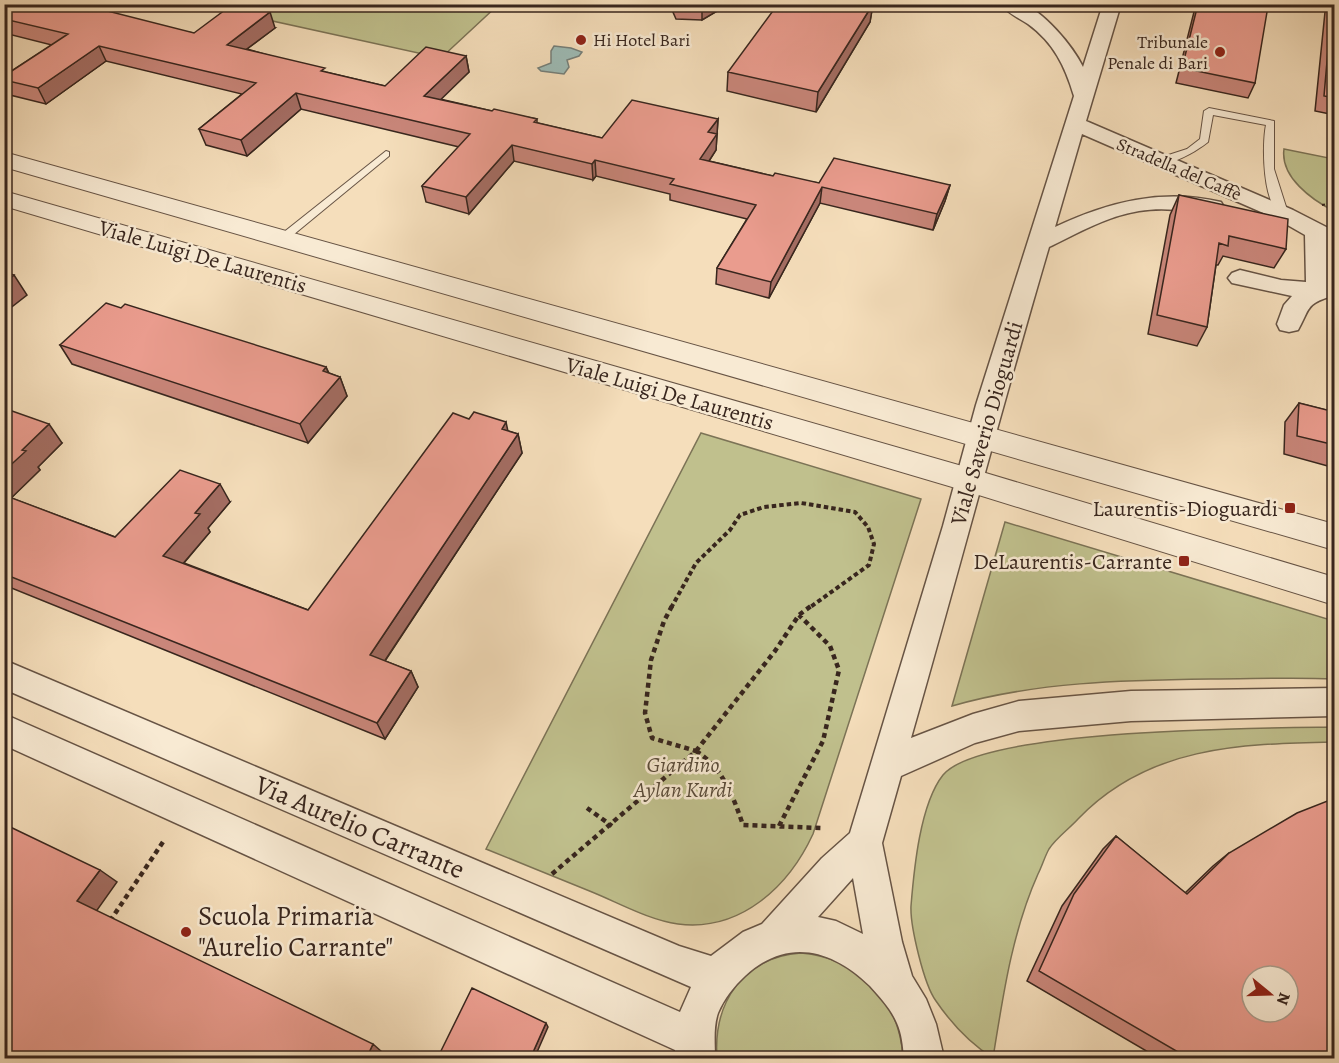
<svg xmlns="http://www.w3.org/2000/svg" width="1339" height="1063" font-family="Alegreya,serif">
  <style>
    .green { fill: #c0c08d; stroke: #7c7356; stroke-width: 1.5 }
    .water { fill: #9dbbb5; stroke: #757f79; stroke-width: 1.5 }
    .lines { fill: none; stroke-linecap: round; stroke-linejoin: round }
    .service-casing { stroke: #675445; stroke-width: 2 }
    .minor-casing { stroke: #675445; stroke-width: 3 }
    .tertiary-casing { stroke: #675445; stroke-width: 2 }
    .path-far2 { stroke: #38261e; stroke-width: 2; stroke-dasharray: 3 2; stroke-linecap: butt }
    .path-far1 { stroke: #38261e; stroke-width: 4; stroke-dasharray: 4.5 3; stroke-linecap: butt }
    .path { stroke: #38261e; stroke-width: 4.5; stroke-dasharray: 5 4; stroke-linecap: butt }
    .service { fill: #f8ead3; fill-rule: evenodd }
    .minor { fill: #f8ead3; fill-rule: evenodd }
    .tertiary { fill: #f8ead3; fill-rule: evenodd }
    .wall { fill: #c9867a; stroke: #38261e; stroke-width: 1.5 }
    .shaded-wall { fill: #a46d63; stroke: #38261e; stroke-width: 1.5 }
    .building { fill: #ea9c8e; stroke: #38261e; stroke-width: 1.5; fill-rule: evenodd }
    .poi-dot { fill: #8f2418; stroke: #f8ead3; stroke-width: 2 }
    .labels { text-anchor: middle; stroke-width: 5; stroke-linejoin: round; paint-order: stroke }
    .far-poi-label { font-size: 18px; fill: #38261e; stroke: #f8ead3; text-anchor: start }
    .far-street-label { font-size: 18px; fill: #38261e; stroke: #f8ead3 }
    .street-label { font-size: 22px; fill: #38261e; stroke: #f8ead3 }
    .poi-label { font-size: 22px; fill: #38261e; stroke: #f8ead3; text-anchor: end }
    .park-label { font-size: 22px; font-style: italic; fill: #5a4c3a; stroke: #f8ead3 }
    .near-street-label { font-size: 27px; fill: #38261e; stroke: #f8ead3 }
    .near-poi-label { font-size: 27px; fill: #38261e; stroke: #f8ead3; text-anchor: start }
  </style>
  <rect width="100%" height="100%" fill="#f5debb"/>
  <filter id="stains"><feTurbulence type="fractalNoise" baseFrequency=".00333" numOctaves="4"/><feColorMatrix values="0 0 0 0 .2 0 0 0 0 .09 0 0 0 0 .02 0 0 0 .5 -.17"/></filter>
  <radialGradient id="worn" r=".72"><stop offset=".6" stop-color="#630" stop-opacity="0"/><stop offset="1" stop-color="#630" stop-opacity=".3"/></radialGradient>
  <path class="green" d="M276,5H498L441,58L259,18Z
    M1284,149L1334,159V211C1312,200 1280,177 1284,149Z
    M701,433L921,499L813,834C789,886 741,932 678,924C649,920 619,903 592,892C557,878 521,863 486,849Z
    M1005,522L1334,621V679C1293,677 1252,679 1211,679C1124,680 1035,682 952,706Z
    M1334,727V742C1239,744 1148,746 1078,819C1069,829 1056,838 1049,849C1045,856 1042,866 1038,874C1012,932 1003,996 993,1058C971,1044 951,1023 936,1001C924,985 910,926 911,906C914,869 920,804 943,775C982,728 1267,728 1334,727Z
    M801,953C858,958 900,1000 903,1058H717C713,1003 743,957 801,953Z"/>
  <path class="water" d="M554,46L571,48L582,52L579,56L567,60L569,67L564,74L541,71L538,68L551,63V51Z"/>
  <g class="lines">
    <g class="service-casing">
      <path id="service" d="M1305,4H1320L1334,9V13Z
        M1209,108L1274,121V169L1288,213L1287,215L1283,216C1262,207 1262,144 1266,125L1213,115L1208,142C1194,153 1171,166 1153,164V160L1187,149L1200,139L1204,111Z
        M386,151L389,152V156L287,240H279V236Z"/>
    </g>
    <g class="minor-casing">
      <path id="minor" d="M1001,4C1007,4 1014,4 1020,4C1042,8 1074,48 1083,67L1103,4H1121L1086,121L1293,210L1334,231V245L1328,243L1329,285L1334,289L1332,296C1305,304 1310,309 1298,330L1289,332L1280,330L1277,324L1284,305L1292,296L1232,283L1228,278L1232,273L1240,270L1281,280L1306,282L1305,235L1277,219L1082,134L1055,227C1108,202 1162,188 1221,202L1224,207L1221,212L1213,214C1189,211 1164,207 1139,211C1107,216 1078,233 1049,247C1001,410 958,574 911,738L973,714L1019,701L1131,691L1334,688V716L1131,721L1019,731L975,743L901,776L882,843L902,942L912,976L926,999L936,1024L944,1058H904C903,1046 902,1034 897,1023C891,1009 880,997 870,986C832,949 787,937 745,976C734,986 724,999 718,1013C713,1027 715,1044 715,1058H675V1050L4,745V714L680,1012L691,987L4,689V660L679,946L711,956L743,932L762,924L822,858L850,833L943,526L976,405L1074,96C1065,66 1054,43 1028,24C1019,18 1007,13 1001,4ZM853,878L863,934L836,921L818,917Z
        M1047,4H1077C1071,12 1053,12 1047,4Z"/>
    </g>
    <g class="tertiary-casing">
      <path id="tertiary" d="M4,152L1334,524V550L4,167Z
        M4,191L969,468L1334,577V605L969,492L4,206Z"/>
    </g>
    <path class="path-far2" d="M1322,205L1334,203"/>
    <path class="path-far1" d="M671,608L696,563L730,530L740,515L764,507L801,503L855,512L868,527L874,544L869,565L809,608"/>
    <path class="path" d="M672,606L664,621L651,660L645,713L652,738L696,751
      M696,751C723,768 733,796 743,825L821,828
      M696,751L775,651L799,615L811,606
      M587,808L612,826
      M779,826L823,741L839,670L830,646L799,615
      M552,874L696,751
      M110,921L165,839"/>
    <use href="#service" class="service"/>
    <use href="#minor" class="minor"/>
    <use href="#tertiary" class="tertiary"/>
  </g>
  <path class="wall" d="M4,4L194,33L275,28L247,49L326,72L385,86L466,56L469,72L440,99L492,111L537,119V123L602,138L718,119L716,150L709,161L773,176L819,183L950,185L945,201L933,230L820,203L769,298L716,284L717,268L747,219L670,200V194L596,176L593,180L514,161L469,214L426,202L422,186L459,147L301,109L247,156L206,145L199,129L242,94L106,61L46,104L10,95L4,85V76L52,45L4,33Z
    M643,4H729L702,20L676,19L672,10Z
    M873,4L870,22L816,112L727,91L728,72Z
    M1196,4H1262L1255,83L1248,98L1176,83Z
    M1329,4H1335V115L1315,111L1325,12Z
    M1179,195L1286,249L1274,268L1223,256L1218,265H1216L1207,327L1197,346L1148,334L1170,215Z
    M60,345L326,367L329,373L340,377L347,396L308,443L72,364Z
    M1335,345V468L1284,454L1285,422L1299,403L1330,411L1332,349Z
    M4,418L62,443L38,467L40,470L11,498L115,537L230,502L208,528L210,532L184,563L308,610L508,431L518,434L522,453L385,661L411,671L418,687L385,739L4,585Z
    M1116,836L1185,893L1213,866L1229,853L1335,1059H1160L1027,981L1062,906L1103,849Z"/>
  <path class="shaded-wall" d="M702,4H729L702,20Z
    M873,4L870,22L816,112L818,92Z
    M270,12L275,28L232,60L227,45Z
    M99,46L106,61L46,104L38,88Z
    M466,56L469,72L428,112L424,96Z
    M296,93L301,109L247,156L241,140Z
    M718,119L716,150L700,175V159L708,132Z
    M512,145L514,161L469,214L466,197Z
    M595,160L596,176L593,180L592,164Z
    M950,185L945,201L933,230L937,214Z
    M822,187L820,203L769,298L771,282Z
    M14,275L27,295L4,313V283Z
    M326,367L333,385L340,377L347,396L308,443L300,424L323,371Z
    M506,422L510,441L502,429Z
    M49,424L62,443L38,467L40,470L4,505V471L22,450Z
    M518,434L522,453L378,671L370,655Z
    M220,484L230,502L208,528L210,532L175,573L163,556L195,513Z
    M411,671L418,687L385,739L377,723Z
    M100,870L117,882L95,913L77,901Z
    M546,1023L548,1027L534,1059H530Z
    M373,1044L383,1053L380,1059H366Z"/>
  <path class="building" d="M4,4H80L194,33L233,4H236L270,12L227,45L325,68L321,71L385,86L426,47L466,56L424,96L492,111L494,109L537,119L534,122L602,138L632,100L718,119L708,132L717,134L700,159L773,176L775,173L819,183L834,158L950,185L937,214L822,187L771,282L717,268L756,205L670,184L674,179L595,160L592,164L512,145L466,197L422,186L470,134L296,93L241,140L199,129L256,83L99,46L38,88L4,80V76L68,34L4,19Z
    M778,4H873L818,92L728,72Z
    M1198,4H1262L1268,6L1255,83L1182,68Z
    M1332,4H1335V98L1324,96Z
    M1179,195L1288,219L1286,249L1229,236L1228,246L1219,243L1207,327L1157,315Z
    M4,272L14,275L4,283Z
    M106,303L121,308L125,304L326,367L323,371L340,377L300,424L60,345Z
    M1299,403L1335,412V445L1297,436Z
    M12,411L49,424L22,450L26,451L4,471V418Z
    M474,412L506,422L502,429L518,434L370,655L411,671L377,723L4,574V495L115,537L180,470L220,484L195,513L200,514L163,556L308,610L453,413L469,419Z
    M1335,798V1059H1190L1039,971L1074,894L1116,836L1187,894L1229,853L1297,813ZM1252,976H1288V1012H1252Z
    M4,824L100,870L77,901L373,1044L366,1059H4Z
    M472,988L546,1023L530,1059H437Z"/>
  <g class="poi-dot">
    <circle cx="581" cy="40" r="6"/>
    <circle cx="1220" cy="52" r="6"/>
    <rect x="1284" y="502" width="12" height="12" rx="3"/>
    <rect x="1178" y="555" width="12" height="12" rx="3"/>
    <circle cx="186" cy="932" r="6"/>
  </g>
  <g class="labels">
    <g class="far-poi-label">
      <text x="593" y="46">Hi Hotel Bari</text>
      <text x="1208" y="48" text-anchor="end">Tribunale<tspan x="1208" dy="21">Penale di Bari</tspan></text>
    </g>
    <g class="far-street-label">
      <text transform="translate(1179 169) rotate(23)" y="6">Stradella del Caffè</text>
    </g>
    <g class="street-label">
      <text transform="translate(203 256) rotate(16)" y="8">Viale Luigi De Laurentis</text>
      <text transform="translate(670 393) rotate(16)" y="8">Viale Luigi De Laurentis</text>
      <text transform="translate(986 423) rotate(-74)" y="8">Viale Saverio Dioguardi</text>
    </g>
    <g class="poi-label">
      <text x="1278" y="516">Laurentis-Dioguardi</text>
      <text x="1172" y="569">DeLaurentis-Carrante</text>
    </g>
    <g class="park-label">
      <text x="683" y="772">Giardino<tspan x="683" dy="25">Aylan Kurdi</tspan></text>
    </g>
    <g class="near-street-label">
      <text transform="translate(360 827) rotate(23)" y="9">Via Aurelio Carrante</text>
    </g>
    <g class="near-poi-label">
      <text x="198" y="925">Scuola Primaria<tspan x="198" dy="31">"Aurelio Carrante"</tspan></text>
    </g>
  </g>
  <rect width="1339" height="1063" fill="none" stroke="#f5debb" stroke-width="24"/>
  <rect x="6" y="6" width="1327" height="1051" fill="none" stroke="#38261e" stroke-width="3"/>
  <rect x="12" y="12" width="1315" height="1039" fill="none" stroke="#38261e" stroke-width="1.5"/>
  <g transform="translate(1270 994) rotate(109)"><circle r="28" fill="#f8ead3" stroke="#ab9c8b" stroke-width="1.5"/>
  <path d="M0-4.5L10 22L0 15L-10 22Z" fill="#8f2418"/>
  <text y="-9" font-size="16" font-weight="bold" text-anchor="middle" fill="#38261e">N</text>
  </g>
  <rect width="100%" height="100%" filter="url(#stains)"/>
  <rect width="100%" height="100%" fill="url(#worn)"/>
</svg>
